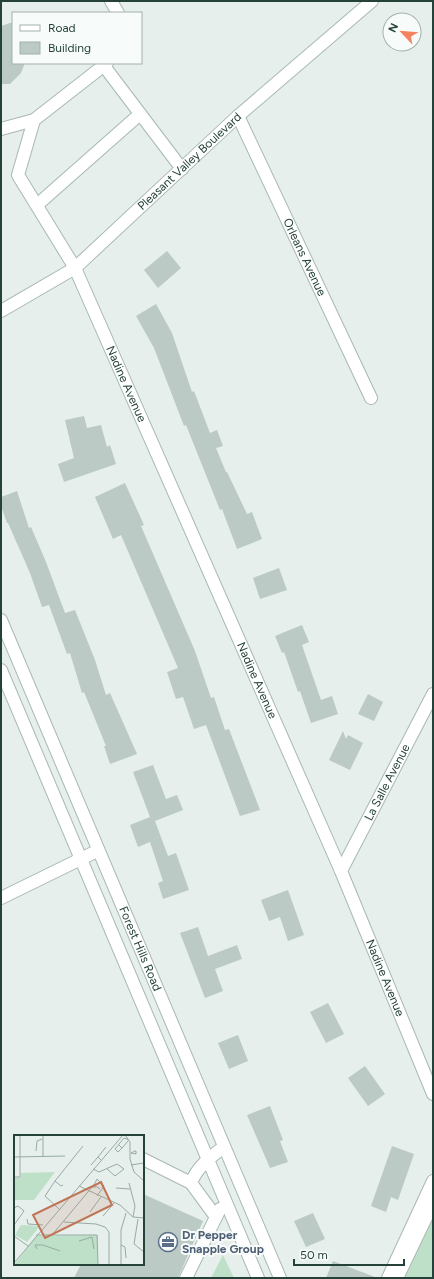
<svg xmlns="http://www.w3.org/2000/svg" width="434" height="1279" font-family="Figtree,sans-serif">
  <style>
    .green { fill: #bfe0c8 }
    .building { fill: #bbcac4 }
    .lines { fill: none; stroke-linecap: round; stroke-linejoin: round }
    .minor-casing { stroke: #a8b8b2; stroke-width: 14 }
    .minor { stroke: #fff; stroke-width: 12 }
    .labels { text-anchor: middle; stroke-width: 4; stroke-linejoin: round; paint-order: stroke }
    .street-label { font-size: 12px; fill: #24423a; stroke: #f7fbf9 }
    .service-label { font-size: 12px; font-weight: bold; fill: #4e5e75; stroke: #f7fbf9; text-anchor: start }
    .inset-road { fill: none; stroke: #98aaa4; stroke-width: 1 }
    .view { fill: #c07456; fill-opacity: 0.15; stroke: #c07456; stroke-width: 2 }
    .inset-edge { fill: none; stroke: #24423a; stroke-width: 2 }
  </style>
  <rect width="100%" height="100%" fill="#e6efeb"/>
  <path class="green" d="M433,1193V1278H393Z
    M223,1255L234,1278H211Z"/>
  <path class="building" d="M13,22V63H25L21,73L10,84H1V26Z
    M167,251L181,268L158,288L144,270Z
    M156,304L172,333L192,392L194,391L210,433L217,430L223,446L216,448L226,472H227L247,514L252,512L262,539L237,549L222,509L220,510L186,425L184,426L154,348L136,316Z
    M84,416L87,428L101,425L107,447L110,445L116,464L64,482L58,464L74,458L65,420Z
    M125,483L144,525L141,526L195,651L211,698L214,697L225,730L229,729L260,810L240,816L206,725L194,729L183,697L176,699L167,672L178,668L121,535L113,539L95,497Z
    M17,491L29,528L31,527L46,562L65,613L75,610L95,660L106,695L110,693L137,754L110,764L104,746H106L84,692L82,693L70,653L67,654L49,605L42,607L30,573L8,523H7L1,506V497Z
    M279,568L287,590L260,599L253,578Z
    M302,625L309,642L302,645L321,700L332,696L338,714L311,723L300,691L298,692L284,652L282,653L275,636Z
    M368,694L383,702L374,721L358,714Z
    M343,731L346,739L348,735L363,743L350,770L329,760Z
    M153,765L166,799L177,795L183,810L155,821L168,856L176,853L189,890L163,899L158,883L163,881L150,842L138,847L130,825L150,817L133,772Z
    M288,890L304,935L288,941L280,917L269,921L261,900Z
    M198,927L208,956L237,945L242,959L215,969L223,991L205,998L180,933Z
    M328,1003L344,1034L326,1043L310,1012Z
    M238,1035L248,1061L229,1069L218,1043Z
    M365,1066L385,1094L368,1106L348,1078Z
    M270,1106L283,1140L280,1141L288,1162L270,1168L247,1115Z
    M392,1146L414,1154L398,1200L391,1197L386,1212L371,1206Z
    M143,1194L203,1221L178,1278H74L81,1264H143Z
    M313,1213L325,1239L306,1247L294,1221Z
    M333,1261L375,1277V1278H326Z"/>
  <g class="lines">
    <g class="minor-casing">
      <g id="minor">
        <path d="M111,1L118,13"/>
        <path d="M104,66L182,169"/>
        <path id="s1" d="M238,116L371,398"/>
        <path id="s2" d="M34,120L18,175L75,268L341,871L433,1094"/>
        <path d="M1,129L34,120L107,63"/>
        <path d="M37,205L140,114"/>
        <path id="s3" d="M1,311L75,268L238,116L372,1"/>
        <path id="s4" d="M1,620L280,1278"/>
        <path d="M1,670L258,1278"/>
        <path id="s5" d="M341,871L433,694"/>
        <path d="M1,898L97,851"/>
        <path d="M143,1159L191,1183"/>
        <path d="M216,1217L191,1183C197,1167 210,1157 224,1147"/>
        <path d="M399,1274L433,1203"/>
        <path d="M186,1278L220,1209"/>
        <path d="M388,1278L433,1181"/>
      </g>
    </g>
    <use href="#minor" class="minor"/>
  </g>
  <defs>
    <g id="office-ring" transform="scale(1)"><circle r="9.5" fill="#f7fbf9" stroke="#5c6f8a" stroke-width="1.5"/><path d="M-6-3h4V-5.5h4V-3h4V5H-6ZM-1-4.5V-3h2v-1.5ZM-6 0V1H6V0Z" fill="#5c6f8a"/></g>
  </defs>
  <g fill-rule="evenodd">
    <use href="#office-ring" x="168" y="1242"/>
  </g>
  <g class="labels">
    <g class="street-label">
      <text dy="4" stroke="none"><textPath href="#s3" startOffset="242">Pleasant Valley Boulevard</textPath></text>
      <text dy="4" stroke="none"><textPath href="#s1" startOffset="156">Orleans Avenue</textPath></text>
      <text dy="4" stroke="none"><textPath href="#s2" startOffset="293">Nadine Avenue</textPath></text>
      <text dy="4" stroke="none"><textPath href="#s2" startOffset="617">Nadine Avenue</textPath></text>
      <text dy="4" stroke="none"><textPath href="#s5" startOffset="100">La Salle Avenue</textPath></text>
      <text dy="4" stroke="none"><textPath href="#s4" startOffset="357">Forest Hills Road</textPath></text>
      <text dy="4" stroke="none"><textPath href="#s2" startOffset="941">Nadine Avenue</textPath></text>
    </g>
    <g class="service-label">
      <text x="182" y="1239">Dr Pepper<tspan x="182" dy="14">Snapple Group</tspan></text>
    </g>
  </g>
  <g transform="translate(14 1135)">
    <rect width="130" height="130" fill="#e6efeb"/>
    <path d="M41,37L20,65H0V43L7,42V38ZM7,90L26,91L13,107L1,100ZM84,100V130H0L22,101Z" fill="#bfe0c8"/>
    <path class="inset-road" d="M29,0V22M111,0L116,7V24L120,37L130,46M105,10L108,13L114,6M108,13L104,17L101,14L110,3L115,5M22,16L23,6L28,4M122,16V19L117,18L121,16ZM0,22L51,21M84,22L92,12M77,30L84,22L87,25M117,30L130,28M79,34L85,37L103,29L110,34L101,41L93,34M0,42H6V0M41,46L31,61L45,74M115,48L121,71L119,82M49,50L47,51L41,46L69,11M65,51L106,70L119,82L130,83M102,53L116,54M83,61L90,51L83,44L80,50L86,54M0,73L4,71L10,76L0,90M76,77L87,62M89,81L100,68M13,84L14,89L29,90M124,84L120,109L130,117M50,87L82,89L91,92L95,97V130M22,100H83L84,130M38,100L78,52H82M0,101L14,111M65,106L78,102L80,114M107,110L111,112L112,123M23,114L21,110H29L46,116M0,128L109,0M107,130V95L112,78"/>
    <path class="view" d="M87,47L98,70L31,103L19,80Z"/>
    <rect width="130" height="130" class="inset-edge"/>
  </g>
  <rect width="434" height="1279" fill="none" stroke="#24423a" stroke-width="4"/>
  <rect x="12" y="12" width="130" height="52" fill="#f7fbf9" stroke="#a3b1ad"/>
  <rect x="20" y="25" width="20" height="6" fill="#ffffff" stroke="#a3b1ad"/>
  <text x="48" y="32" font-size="12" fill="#24423a">Road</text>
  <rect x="20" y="42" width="20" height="12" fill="#bbcac4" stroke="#a3b1ad"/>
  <text x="48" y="52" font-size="12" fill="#24423a">Building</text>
  <g transform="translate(402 32) rotate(296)"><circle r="19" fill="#f7fbf9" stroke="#a3b1ad"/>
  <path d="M0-3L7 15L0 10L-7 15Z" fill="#f4845f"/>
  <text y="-6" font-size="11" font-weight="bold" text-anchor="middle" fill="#24423a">N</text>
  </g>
  <path d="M294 1259v6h110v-6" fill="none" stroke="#24423a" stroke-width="2"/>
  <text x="300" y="1259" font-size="12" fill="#24423a" stroke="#f7fbf9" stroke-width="3" paint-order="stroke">50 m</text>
</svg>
